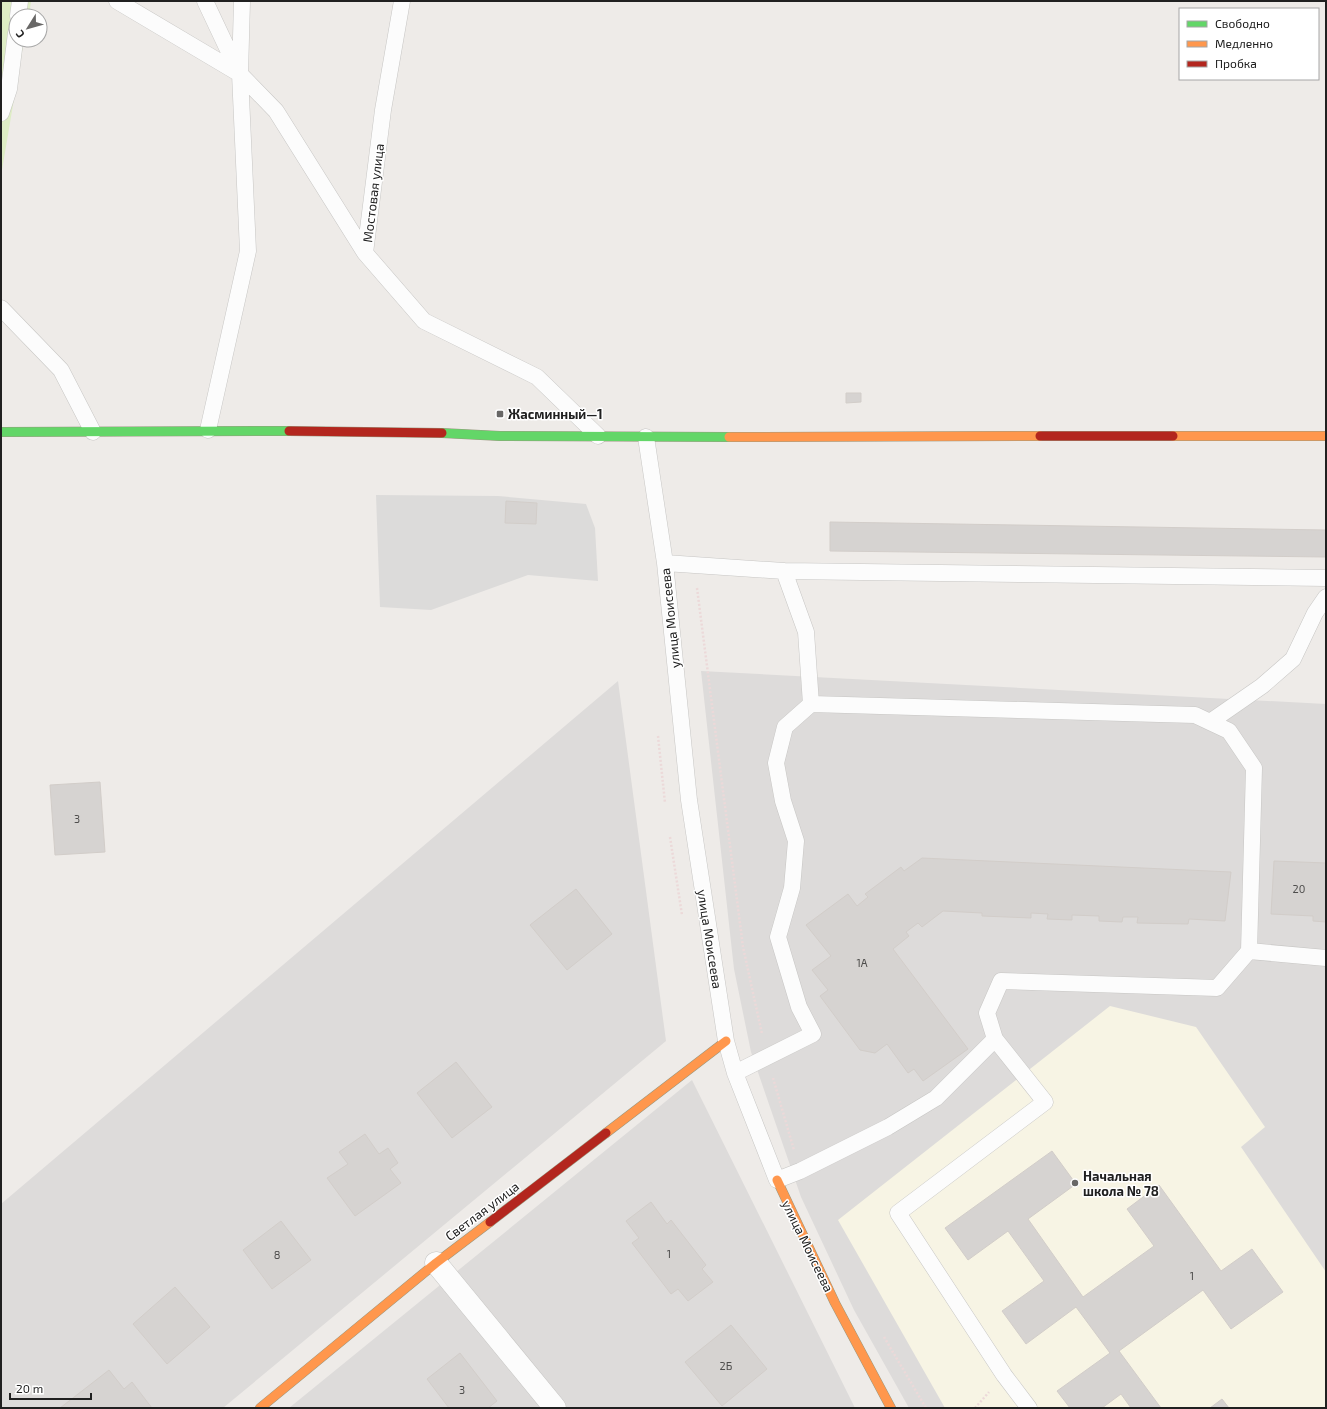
<svg xmlns="http://www.w3.org/2000/svg" width="1327" height="1409" font-family="'Exo 2',sans-serif">
  <style>
    .residential { fill: #dddbda }
    .education { fill: #f7f4e4 }
    .religious { fill: #dcdbda }
    .grass { fill: #deedc5 }
    .building { fill: #d6d3d1; stroke: #d2cdc9 }
    .lines { fill: none; stroke-linecap: round; stroke-linejoin: round }
    .lane-casing { stroke: #c7c6c4; stroke-width: 17 }
    .street-casing { stroke: #c7c6c4; stroke-width: 23 }
    .fast-casing { stroke: #99987f; stroke-width: 10 }
    .slow-casing { stroke: #99987f; stroke-width: 10 }
    .jam-casing { stroke: #99987f; stroke-width: 10 }
    .path { stroke: #ecd9d9; stroke-width: 2.5; stroke-dasharray: 2 2; stroke-linecap: butt }
    .lane { stroke: #fcfcfc; stroke-width: 16 }
    .street { stroke: #fcfcfc; stroke-width: 22 }
    .fast { stroke: #63d668; stroke-width: 9 }
    .slow { stroke: #ff974d; stroke-width: 9 }
    .jam { stroke: #b3261e; stroke-width: 9 }
    .poi-dot { fill: #686766; stroke: #fff; stroke-width: 1.5 }
    .labels { text-anchor: middle; stroke-width: 3; stroke-linejoin: round; paint-order: stroke }
    .number-label { font-size: 11px; fill: #4e4d4c }
    .street-label { font-size: 13px; fill: #202020; stroke: #fff }
    .poi-label { font-size: 13px; font-weight: bold; fill: #202020; stroke: #fff; text-anchor: start }
  </style>
  <rect width="100%" height="100%" fill="#eeebe8"/>
  <path class="residential" d="M701,671L1326,704V1408H909L854,1310L801,1197L751,1052L734,969Z
    M618,681L666,1041L223,1408H1V1204Z
    M692,1080L855,1408H289Z"/>
  <path class="education" d="M1110,1006L1196,1027L1265,1127L1241,1147L1326,1272V1408H945L838,1220Z"/>
  <path class="religious" d="M376,495L498,496L586,504L595,528L598,581L528,575L431,610L380,607Z"/>
  <path class="grass" d="M1,1H31L29,16H16V40H24L1,176Z"/>
  <path class="building" d="M846,393H861V402L846,403Z
    M506,501L537,503L536,524L505,523Z
    M830,522L1326,530V557L830,551Z
    M100,782L105,852L55,855L50,785Z
    M922,858L1231,872L1225,921L1189,919L1188,924L1137,923L1138,917H1123L1122,922L1099,921V916L1072,915V920L1047,919L1048,914L1031,913V918L982,916V913L943,911L922,927L918,923L906,932L909,936L893,949L968,1049L923,1081L914,1069L908,1073L887,1044L875,1053L860,1050L820,996L828,990L812,970L831,956L806,925L848,894L857,906L868,897L865,894L901,867L904,871Z
    M1274,861L1326,863V922L1313,921V916L1271,914Z
    M576,889L612,934L567,970L530,925Z
    M456,1062L492,1107L452,1138L417,1093Z
    M365,1134L379,1154L388,1148L398,1163L390,1169L401,1183L355,1216L327,1178L348,1164L339,1152Z
    M1052,1151L1076,1184L1028,1219L1083,1297L1154,1246L1127,1209L1159,1185L1221,1271L1252,1249L1283,1292L1231,1329L1203,1290L1119,1351L1161,1408H1131L1121,1394L1102,1408H1070L1057,1391L1110,1353L1076,1307L1026,1344L1002,1311L1044,1281L1008,1231L968,1260L945,1228Z
    M651,1202L667,1224L671,1220L706,1265L702,1269L713,1282L688,1301L678,1289L671,1294L632,1243L639,1238L626,1221Z
    M281,1221L311,1260L272,1289L243,1250Z
    M175,1287L210,1327L167,1364L133,1324Z
    M731,1325L767,1369L722,1406L685,1362Z
    M460,1353L497,1401L488,1408H449L427,1379Z
    M109,1370L124,1389L132,1382L152,1408H60Z
    M1222,1399L1229,1408H1210Z"/>
  <g class="lines">
    <g class="lane-casing">
      <path id="lane" d="M117,1L240,74L276,111L365,253
        M205,1L238,71
        M402,1L383,110L365,253L424,321L537,377L598,436
        M18,16L20,1
        M1,113L9,89L16,33
        M1,308L61,370L93,432
        M208,430L248,251L240,74L242,1
        M646,437L665,563L689,800L726,1041L735,1073L777,1180L800,1171L888,1127L936,1098L995,1039L987,1013L1001,981L1217,988L1249,951L1326,958
        M665,563L784,571L806,632L811,704L1195,715L1229,731L1254,768L1249,951
        M784,571L1326,578
        M1210,722L1262,686L1293,659L1315,613L1326,597
        M995,1039L1045,1102L898,1213L1004,1375L1029,1408
        M735,1073L813,1034L799,1007L778,937L792,888L796,841L783,801L776,763L785,727L811,704"/>
    </g>
    <g class="street-casing">
      <path id="street" d="M436,1263L555,1408"/>
    </g>
    <g class="fast-casing">
      <path id="fast" d="M1,432L289,431
        M442,433L500,436L729,437"/>
    </g>
    <g class="slow-casing">
      <path id="slow" d="M1173,436H1326
        M729,437L1040,436
        M606,1133L726,1041
        M777,1180L835,1303L891,1408
        M260,1408L436,1263L490,1222"/>
    </g>
    <g class="jam-casing">
      <path id="jam" d="M289,431L442,433
        M1040,436H1173
        M490,1222L606,1133"/>
    </g>
    <path class="path" d="M697,588L743,947L762,1034
      M658,736L665,803
      M670,837L682,915
      M773,1078L794,1150
      M884,1337L926,1408
      M975,1408L989,1392"/>
    <use href="#lane" class="lane"/>
    <use href="#street" class="street"/>
    <use href="#fast" class="fast"/>
    <use href="#slow" class="slow"/>
    <use href="#jam" class="jam"/>
  </g>
  <g class="poi-dot">
    <rect x="496" y="410" width="8" height="8" rx="2"/>
    <circle cx="1075" cy="1183" r="4"/>
  </g>
  <g class="labels">
    <g class="number-label">
      <text x="77" y="823">3</text>
      <text x="1299" y="893">20</text>
      <text x="862" y="967">1А</text>
      <text x="669" y="1258">1</text>
      <text x="277" y="1259">8</text>
      <text x="1192" y="1280">1</text>
      <text x="726" y="1370">2Б</text>
      <text x="462" y="1394">3</text>
    </g>
    <g class="street-label">
      <text transform="translate(373 193) rotate(-83)" y="5">Мостовая улица</text>
      <text transform="translate(670 618) rotate(-96)" y="5">улица Моисеева</text>
      <text transform="translate(710 939) rotate(81)" y="5">улица Моисеева</text>
      <text transform="translate(482 1211) rotate(-37)" y="5">Светлая улица</text>
      <text transform="translate(808 1246) rotate(64)" y="5">улица Моисеева</text>
    </g>
    <g class="poi-label">
      <text x="508" y="419">Жасминный—1</text>
      <text x="1083" y="1181">Начальная<tspan x="1083" dy="15">школа № 78</tspan></text>
    </g>
  </g>
  <rect width="1327" height="1409" fill="none" stroke="#202020" stroke-width="4"/>
  <rect x="1179" y="8" width="140" height="72" fill="#ffffff" stroke="#a6a6a6"/>
  <rect x="1187" y="21" width="20" height="6" fill="#63d668" stroke="#a6a6a6"/>
  <text x="1215" y="28" font-size="12" fill="#202020">Свободно</text>
  <rect x="1187" y="41" width="20" height="6" fill="#ff974d" stroke="#a6a6a6"/>
  <text x="1215" y="48" font-size="12" fill="#202020">Медленно</text>
  <rect x="1187" y="61" width="20" height="6" fill="#b3261e" stroke="#a6a6a6"/>
  <text x="1215" y="68" font-size="12" fill="#202020">Пробка</text>
  <g transform="translate(28 28) rotate(233)"><circle r="19" fill="#ffffff" stroke="#a6a6a6"/>
  <path d="M0-3L7 15L0 10L-7 15Z" fill="#686766"/>
  <text y="-6" font-size="11" font-weight="bold" text-anchor="middle" fill="#202020">С</text>
  </g>
  <path d="M10 1393v6h81v-6" fill="none" stroke="#202020" stroke-width="2"/>
  <text x="16" y="1393" font-size="12" fill="#202020" stroke="#ffffff" stroke-width="3" paint-order="stroke">20 m</text>
</svg>
